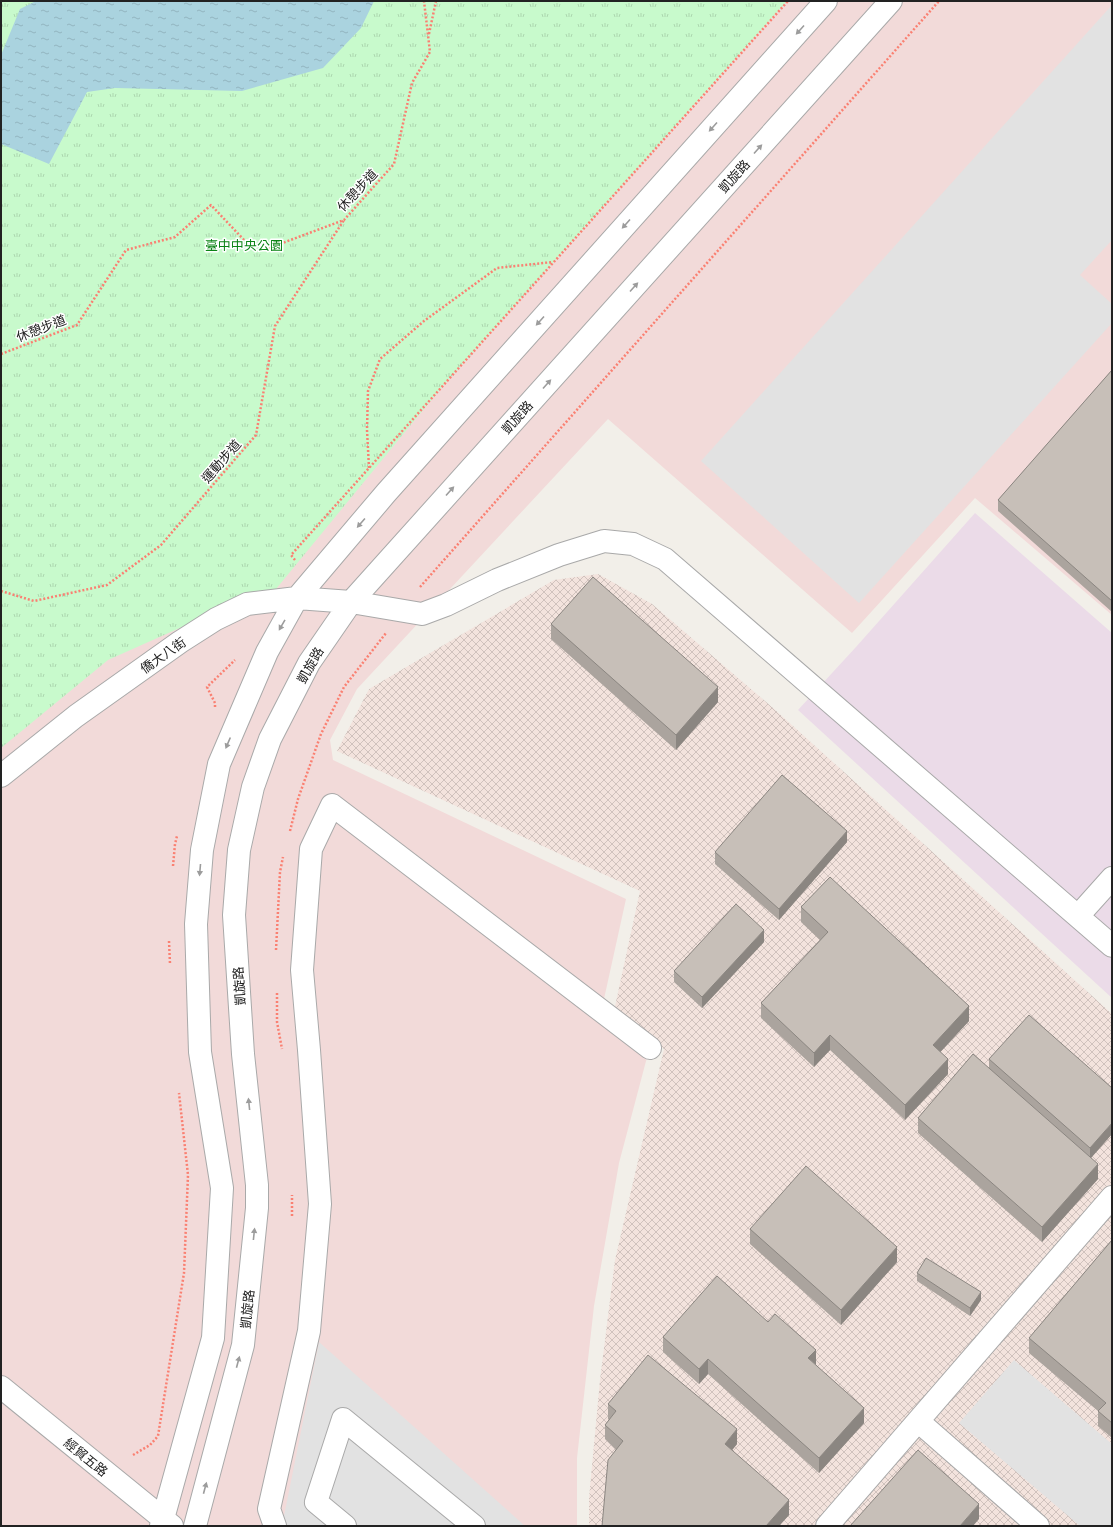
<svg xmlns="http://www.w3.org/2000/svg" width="1113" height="1527" font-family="'DM Sans','Noto Sans TC',sans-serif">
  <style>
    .commercial { fill: #f2dad9 }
    .industrial { fill: #ebdbe8 }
    .military { fill: url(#military-cross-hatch) }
    .park { fill: url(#park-tufts) }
    .parking { fill: #e2e2e2 }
    .water { fill: url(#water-ripples) }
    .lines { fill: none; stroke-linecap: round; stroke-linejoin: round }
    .minor-casing { stroke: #a9a9a9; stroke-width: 24 }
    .path { stroke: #fa8072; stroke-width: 2.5; stroke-dasharray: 2 2; stroke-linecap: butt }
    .minor { stroke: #fff; stroke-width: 22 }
    .wall { fill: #aba49e }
    .shaded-wall { fill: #8b8681 }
    .building { fill: #c7bfb8; stroke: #8b8681 }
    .oneway { fill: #9c9c9c }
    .labels { text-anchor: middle; stroke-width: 3; stroke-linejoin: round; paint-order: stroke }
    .street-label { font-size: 13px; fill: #222; stroke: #fff }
    .park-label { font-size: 13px; fill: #0c8416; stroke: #fff }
  </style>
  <defs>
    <pattern id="military-cross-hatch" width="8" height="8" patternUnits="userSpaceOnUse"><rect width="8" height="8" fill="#f3e3dd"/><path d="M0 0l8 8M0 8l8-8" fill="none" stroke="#d0c2bd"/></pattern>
    <pattern id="park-tufts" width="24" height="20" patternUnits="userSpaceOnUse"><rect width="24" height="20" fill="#c8facc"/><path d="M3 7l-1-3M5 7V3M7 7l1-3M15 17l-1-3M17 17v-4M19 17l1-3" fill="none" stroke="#acd6af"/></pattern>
    <pattern id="water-ripples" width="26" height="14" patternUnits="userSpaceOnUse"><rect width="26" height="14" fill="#aad3df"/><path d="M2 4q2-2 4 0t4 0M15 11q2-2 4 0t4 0" fill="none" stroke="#92b5bf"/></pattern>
  </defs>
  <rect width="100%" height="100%" fill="#f2efe9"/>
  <path class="commercial" d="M1,1H1112V615L975,498L852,633L608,419L357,689L330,740L333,760L626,899L602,1008L650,1046L619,1163L594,1306L577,1458V1526H1Z"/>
  <path class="industrial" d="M975,513L1112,633V998L798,710L856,647Z"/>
  <path class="military" d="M598,574L652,604L773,708L1112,1014V1526H589V1498L600,1380L615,1260L664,1049L614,1011L640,891L337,751L369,689L554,580Z"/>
  <path class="park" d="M1,1H787L442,387L276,589L247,598L108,660L1,748Z"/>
  <path class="parking" d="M1112,5V240L1080,275L1112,304V323L859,603L701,461Z
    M319,1342L525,1526H282Z
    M1014,1360L1112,1444V1526H1080L959,1423Z"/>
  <path class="water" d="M36,1H374L361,28L323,68L242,91L115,88L87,92L49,164L1,144V55L20,9Z"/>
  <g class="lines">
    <g class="minor-casing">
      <path id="minor" d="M1,776L76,716L180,642L216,619L247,604L297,598L351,602L422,614L446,605L497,580L559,555L604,541L633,544L665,559L1112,946
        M1078,916L1112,878
        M1,1387L172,1526
        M918,1421L1038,1526
        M161,1526L213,1338L222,1188L200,1052L196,924L202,850L219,764L267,652L297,598L386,493L826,1
        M195,1526L243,1345L257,1208V1185L243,1054L234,915L239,850L253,787L270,739L309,663L351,602L891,1
        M275,1526L269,1509L309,1331L320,1204L309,1050L302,970L311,849L332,805L650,1048
        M345,1526L316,1502L343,1419L474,1526
        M827,1526L1112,1197"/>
    </g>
    <path class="path" d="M429,34L436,1
      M1,354L77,325L126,250L175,237L211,205L245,241L269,248L344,220L394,164L412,83L430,52L424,1
      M369,468L367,430L368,391L380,359L424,321L497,268L553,262
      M295,560L291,555L788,1
      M420,587L939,1
      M1,591L34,601L107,585L161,545L256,435L275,326L344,220
      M215,707V703L207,687L235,660
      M290,831L298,799L321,734L344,687L386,633
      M173,866L175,844L177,836
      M169,941L170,964
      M276,950L280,872L283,857
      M277,993V1022L282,1049
      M292,1216V1195
      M133,1455L150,1445L158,1436L184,1273L188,1175L179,1093"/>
    <use href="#minor" class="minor"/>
  </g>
  <path class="wall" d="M1112,370V612L998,511V500Z
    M551,624L718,702L676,750L551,639Z
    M847,842L779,920L715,864V852Z
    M801,907L969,1021L940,1052L948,1074L905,1120L830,1050L814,1067L761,1018V1003L820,940L801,922Z
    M764,942L702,1008L674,982V971Z
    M989,1059L1112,1134L1091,1158L1098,1179L1042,1242L918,1133V1118L989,1068Z
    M750,1229L897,1262L841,1325L750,1244Z
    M1112,1240V1438L1098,1426V1411L1029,1353V1338Z
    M917,1273L981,1300L970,1316L917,1281Z
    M663,1337L816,1365L864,1423L819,1473L708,1374L699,1384L663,1352Z
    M608,1404L737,1444L732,1450L789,1515L779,1526H602L616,1450L605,1439V1425L609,1420L608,1419Z"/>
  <path class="shaded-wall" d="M718,687V702L676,750V735Z
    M847,831V842L779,920V909Z
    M764,930V942L702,1008V997Z
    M969,1006V1021L933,1060V1045Z
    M830,1035V1050L814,1067V1053Z
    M948,1059V1074L905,1120V1105Z
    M1112,1123V1134L1090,1159V1148Z
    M1098,1164V1179L1042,1242V1227Z
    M897,1247V1262L841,1325V1310Z
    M981,1292V1300L970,1316V1308Z
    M816,1350V1365L808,1358Z
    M708,1359V1374L699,1384V1369Z
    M864,1408V1423L819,1473V1458Z
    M737,1429V1444L725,1459V1444Z
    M789,1500V1515L779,1526H766Z
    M979,1504V1519L973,1526H960Z"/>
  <path class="building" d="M1112,370V601L998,500Z
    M593,577L718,687L676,735L551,624Z
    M782,775L847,831L779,909L715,852Z
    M830,877L969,1006L933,1045L948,1059L905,1105L830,1035L814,1053L761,1003L828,932L801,907Z
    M736,904L764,930L702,997L674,971Z
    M1029,1015L1112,1088V1123L1090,1148L989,1059Z
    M973,1054L1098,1164L1042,1227L918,1118Z
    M806,1166L897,1247L841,1310L750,1229Z
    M1112,1240V1423L1098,1411L1106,1403L1029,1338Z
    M926,1258L981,1292L970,1308L917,1273Z
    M717,1276L768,1322L775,1314L816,1350L808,1358L864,1408L819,1458L708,1359L699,1369L663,1337Z
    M648,1355L737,1429L725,1444L789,1500L766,1526H602L608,1460L623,1441L605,1425L616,1411L608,1404Z
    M918,1450L979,1504L960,1526H850Z"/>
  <defs><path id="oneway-solid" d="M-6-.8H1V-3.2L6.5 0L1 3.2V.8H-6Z"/></defs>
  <g class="oneway">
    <use href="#oneway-solid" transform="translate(800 30) rotate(132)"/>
    <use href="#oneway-solid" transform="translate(713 127) rotate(132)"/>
    <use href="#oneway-solid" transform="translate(758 149) rotate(-48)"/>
    <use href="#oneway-solid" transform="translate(626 224) rotate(132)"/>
    <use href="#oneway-solid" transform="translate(634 287) rotate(-48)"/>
    <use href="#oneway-solid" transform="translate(540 321) rotate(132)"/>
    <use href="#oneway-solid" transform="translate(547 384) rotate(-48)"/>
    <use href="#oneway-solid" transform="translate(450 491) rotate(-48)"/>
    <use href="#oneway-solid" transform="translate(361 523) rotate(131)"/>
    <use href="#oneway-solid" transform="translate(282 625) rotate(120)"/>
    <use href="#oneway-solid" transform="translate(228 743) rotate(113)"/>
    <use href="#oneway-solid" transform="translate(200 870) rotate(95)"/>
    <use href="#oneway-solid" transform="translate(249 1104) rotate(-96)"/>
    <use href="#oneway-solid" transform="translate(254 1234) rotate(-84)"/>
    <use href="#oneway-solid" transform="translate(238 1362) rotate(-75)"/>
    <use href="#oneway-solid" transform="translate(205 1488) rotate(-75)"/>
  </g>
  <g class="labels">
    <g class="street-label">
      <text transform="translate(734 176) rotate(-48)" y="5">凱旋路</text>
      <text transform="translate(357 190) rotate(-47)" y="5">休憩步道</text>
      <text transform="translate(41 328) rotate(-21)" y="5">休憩步道</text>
      <text transform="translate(517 417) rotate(-48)" y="5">凱旋路</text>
      <text transform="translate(221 461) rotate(-49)" y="5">運動步道</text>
      <text transform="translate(163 655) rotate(-35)" y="5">僑大八街</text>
      <text transform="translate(310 665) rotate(-60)" y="5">凱旋路</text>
      <text transform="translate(239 986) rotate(-94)" y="5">凱旋路</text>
      <text transform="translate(247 1309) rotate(-84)" y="5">凱旋路</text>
      <text transform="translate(86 1457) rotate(39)" y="5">經貿五路</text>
    </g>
    <g class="park-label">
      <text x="244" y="250">臺中中央公園</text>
    </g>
  </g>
  <rect width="1113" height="1527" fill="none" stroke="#222222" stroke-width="4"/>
</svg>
